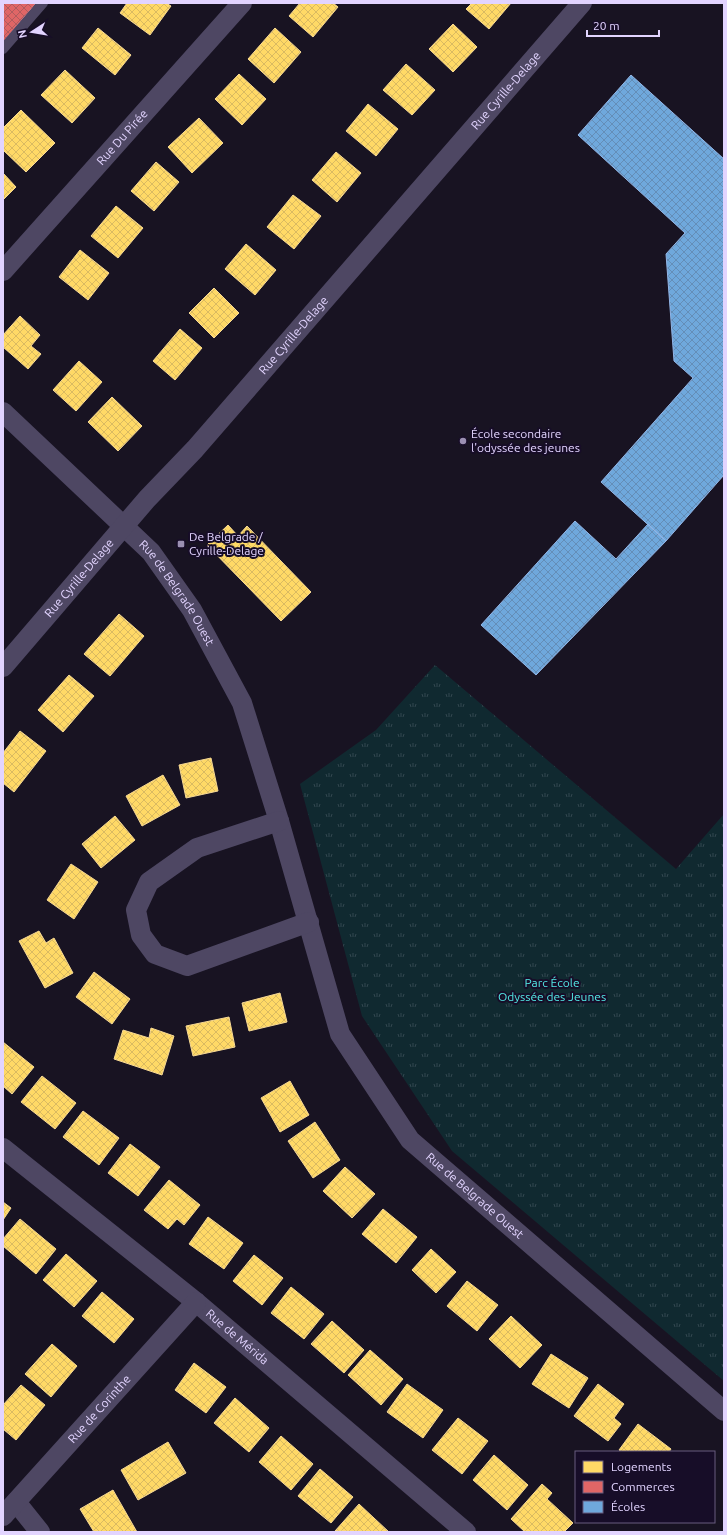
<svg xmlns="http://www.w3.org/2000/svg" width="727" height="1535" font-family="Ubuntu,sans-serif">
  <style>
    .park { fill: url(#park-tufts) }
    .homes { fill: url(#homes-cross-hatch); stroke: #f6d894 }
    .shops { fill: url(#shops-cross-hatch); stroke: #e18794 }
    .schools { fill: url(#schools-cross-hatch); stroke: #92b5e6 }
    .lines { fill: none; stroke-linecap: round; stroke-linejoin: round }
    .lane { stroke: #4e4763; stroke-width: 10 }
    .street { stroke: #4e4763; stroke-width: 20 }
    .poi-dot { fill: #9b90b2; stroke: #170d28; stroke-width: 1.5 }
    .labels { text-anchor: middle; stroke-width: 4; stroke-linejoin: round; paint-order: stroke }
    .street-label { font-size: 12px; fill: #e2d4ff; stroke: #170d28 }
    .poi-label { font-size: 12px; fill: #e2d4ff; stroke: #170d28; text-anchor: start }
    .park-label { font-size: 12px; fill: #53ebe7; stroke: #170d28 }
  </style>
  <defs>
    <pattern id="park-tufts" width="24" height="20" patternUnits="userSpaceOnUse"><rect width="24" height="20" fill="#102930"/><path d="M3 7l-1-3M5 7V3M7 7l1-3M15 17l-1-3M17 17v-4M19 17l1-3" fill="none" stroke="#32474f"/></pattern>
    <pattern id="homes-cross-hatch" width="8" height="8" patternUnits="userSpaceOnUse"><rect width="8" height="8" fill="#ffd966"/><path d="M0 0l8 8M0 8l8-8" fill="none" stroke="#daba61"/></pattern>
    <pattern id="shops-cross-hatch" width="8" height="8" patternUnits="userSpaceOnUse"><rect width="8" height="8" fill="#e06666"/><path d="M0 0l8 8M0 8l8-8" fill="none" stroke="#b15b5e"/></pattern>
    <pattern id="schools-cross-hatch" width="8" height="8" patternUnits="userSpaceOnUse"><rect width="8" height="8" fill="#6fa8dc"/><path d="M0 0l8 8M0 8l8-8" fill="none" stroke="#648eb8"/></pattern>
  </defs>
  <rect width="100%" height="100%" fill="#181322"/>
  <path class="park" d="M435,665L676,869L724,814V1381L452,1151L362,1016L300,784L376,730Z"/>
  <path class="homes" d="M127,3H166L171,6L150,35L120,13Z
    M300,3H333L338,7L313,37L289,16Z
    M472,3H511L489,29L466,9Z
    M453,24L477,47L453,72L429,49Z
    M98,28L131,55L115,75L82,48Z
    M275,28L301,52L274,83L248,59Z
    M406,64L435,90L412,115L383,90Z
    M65,70L95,98L72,123L41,95Z
    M239,74L266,99L242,125L215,99Z
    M368,104L398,129L376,156L346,131Z
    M21,110L55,143L26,172L3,150V128Z
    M199,118L223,143L192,173L168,147Z
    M336,152L361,173L337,202L312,180Z
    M156,162L179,182L154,211L131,191Z
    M3,173L16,187L3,200Z
    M293,195L321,216L294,249L267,227Z
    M116,206L143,228L118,258L91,236Z
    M246,244L276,270L255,295L225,269Z
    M80,250L109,273L88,300L59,277Z
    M214,288L239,313L214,338L189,313Z
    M20,316L40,335L31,346L41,354L28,369L3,347V335Z
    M180,329L202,348L175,380L153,361Z
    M79,361L102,382L76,411L53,390Z
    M112,397L142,426L118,451L88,422Z
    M228,525L238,536L247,526L311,592L281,621L207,545Z
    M119,614L144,636L110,676L84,654Z
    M69,675L94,696L63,732L38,710Z
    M20,731L46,751L14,792L3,783V753Z
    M211,758L218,791L186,798L179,765Z
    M163,775L180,805L142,826L126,796Z
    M115,816L135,840L101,868L82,844Z
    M71,864L98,882L74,919L47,900Z
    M39,931L46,943L54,938L73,973L45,988L19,941Z
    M94,972L130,999L112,1024L76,997Z
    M280,993L287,1022L249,1031L242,1003Z
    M229,1017L235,1047L193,1056L186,1026Z
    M151,1028L174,1036L162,1075L114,1059L123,1030L149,1038Z
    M3,1042L34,1067L12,1094L3,1086Z
    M42,1076L76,1103L55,1129L21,1102Z
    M290,1081L309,1115L280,1132L261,1098Z
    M83,1111L119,1138L99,1165L63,1137Z
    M315,1122L340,1160L313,1178L288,1141Z
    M130,1144L160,1167L138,1196L108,1173Z
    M345,1167L375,1194L352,1218L323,1191Z
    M169,1180L200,1205L184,1225L177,1219L168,1229L144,1210Z
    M3,1202L11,1208L3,1220Z
    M383,1209L417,1237L396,1263L362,1234Z
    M208,1217L243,1243L224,1269L189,1244Z
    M20,1219L56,1249L36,1274L3,1246V1239Z
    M431,1249L456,1272L436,1293L412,1270Z
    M66,1254L97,1281L74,1307L43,1280Z
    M254,1255L283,1278L262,1305L233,1281Z
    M467,1281L498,1305L477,1331L447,1306Z
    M291,1287L324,1314L304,1339L271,1313Z
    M102,1292L134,1319L114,1343L82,1316Z
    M511,1316L542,1345L520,1368L489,1339Z
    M332,1321L364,1350L344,1373L311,1344Z
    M52,1344L77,1366L51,1397L25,1374Z
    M370,1350L403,1379L381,1405L348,1375Z
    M551,1354L588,1378L569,1408L532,1384Z
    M194,1363L226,1387L206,1413L175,1390Z
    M407,1384L443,1410L423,1438L387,1412Z
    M598,1384L624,1404L614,1418L621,1424L608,1441L574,1416Z
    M21,1385L45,1405L16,1440L3,1429V1405Z
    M235,1398L269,1428L249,1452L214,1423Z
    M458,1418L488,1441L462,1474L432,1450Z
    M638,1424L671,1449L669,1452H622L619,1450Z
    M281,1436L313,1464L291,1490L259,1462Z
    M168,1442L186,1473L138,1500L121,1470Z
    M494,1455L528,1485L507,1510L473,1480Z
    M320,1469L353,1497L331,1523L298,1496Z
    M542,1484L552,1493L547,1499L573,1523L564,1532H525L511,1519Z
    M113,1490L137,1532H94L80,1509Z
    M359,1504L389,1532L335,1531Z"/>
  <path class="shops" d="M3,3H36L3,42Z"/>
  <path class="schools" d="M631,75L724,159V475L666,541L601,482L693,378L674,361L666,254L685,233L578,135Z
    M575,521L616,559L648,524L666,541L536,675L481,625Z"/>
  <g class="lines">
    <path class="lane" d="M3,49L43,3"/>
    <g class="street">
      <path id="s1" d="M3,271L242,3"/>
      <path id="s2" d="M3,412L151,552L192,610L242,703L279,821L340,1034L410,1140L724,1411"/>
      <path id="s3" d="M3,667L147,499L195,449L582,3"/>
      <path d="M279,821L197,848L149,882L136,910L141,935L155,954L187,966L309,922"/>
      <path id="s4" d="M3,1148L196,1302L466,1532"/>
      <path d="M16,1502L40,1532"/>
      <path id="s5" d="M3,1516L196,1302"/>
    </g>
  </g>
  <g class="poi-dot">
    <circle cx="463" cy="441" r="4"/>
    <rect x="177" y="540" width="8" height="8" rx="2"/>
  </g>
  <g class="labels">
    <g class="street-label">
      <text dy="4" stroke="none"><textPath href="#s3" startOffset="765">Rue Cyrille-Delage</textPath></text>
      <text dy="4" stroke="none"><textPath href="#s1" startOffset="179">Rue Du Pirée</textPath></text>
      <text dy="4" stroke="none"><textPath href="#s3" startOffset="441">Rue Cyrille-Delage</textPath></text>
      <text dy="4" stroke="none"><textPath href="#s3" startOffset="117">Rue Cyrille-Delage</textPath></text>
      <text dy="4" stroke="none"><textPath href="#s2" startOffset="252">Rue de Belgrade Ouest</textPath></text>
      <text dy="4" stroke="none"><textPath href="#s2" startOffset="938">Rue de Belgrade Ouest</textPath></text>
      <text dy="4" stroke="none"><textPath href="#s4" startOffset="301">Rue de Mérida</textPath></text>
      <text dy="4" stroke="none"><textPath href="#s5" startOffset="144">Rue de Corinthe</textPath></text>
    </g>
    <g class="poi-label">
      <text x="471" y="438">École secondaire<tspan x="471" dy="14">l'odyssée des jeunes</tspan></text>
      <text x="189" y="541">De Belgrade /<tspan x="189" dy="14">Cyrille-Delage</tspan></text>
    </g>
    <g class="park-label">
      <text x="552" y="987">Parc École<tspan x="552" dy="14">Odyssée des Jeunes</tspan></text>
    </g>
  </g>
  <rect width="727" height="1535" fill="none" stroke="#e2d4ff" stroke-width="8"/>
  <rect x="575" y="1451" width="140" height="72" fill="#170d28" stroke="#685d7e"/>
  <rect x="583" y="1461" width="20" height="12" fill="#ffd966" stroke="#685d7e"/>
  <text x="611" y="1471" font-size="12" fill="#e2d4ff">Logements</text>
  <rect x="583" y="1481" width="20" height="12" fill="#e06666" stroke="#685d7e"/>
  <text x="611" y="1491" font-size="12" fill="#e2d4ff">Commerces</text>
  <rect x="583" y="1501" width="20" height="12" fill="#6fa8dc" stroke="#685d7e"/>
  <text x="611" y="1511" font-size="12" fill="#e2d4ff">Écoles</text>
  <g transform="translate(32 32) rotate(258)" stroke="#170d28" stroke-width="3" paint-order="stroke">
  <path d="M0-3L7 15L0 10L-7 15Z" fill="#e2d4ff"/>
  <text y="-6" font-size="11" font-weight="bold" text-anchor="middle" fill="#e2d4ff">N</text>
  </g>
  <path d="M587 30v6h72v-6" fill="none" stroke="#e2d4ff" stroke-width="2"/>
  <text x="593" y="30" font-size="12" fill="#e2d4ff" stroke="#170d28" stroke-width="3" paint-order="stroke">20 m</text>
</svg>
